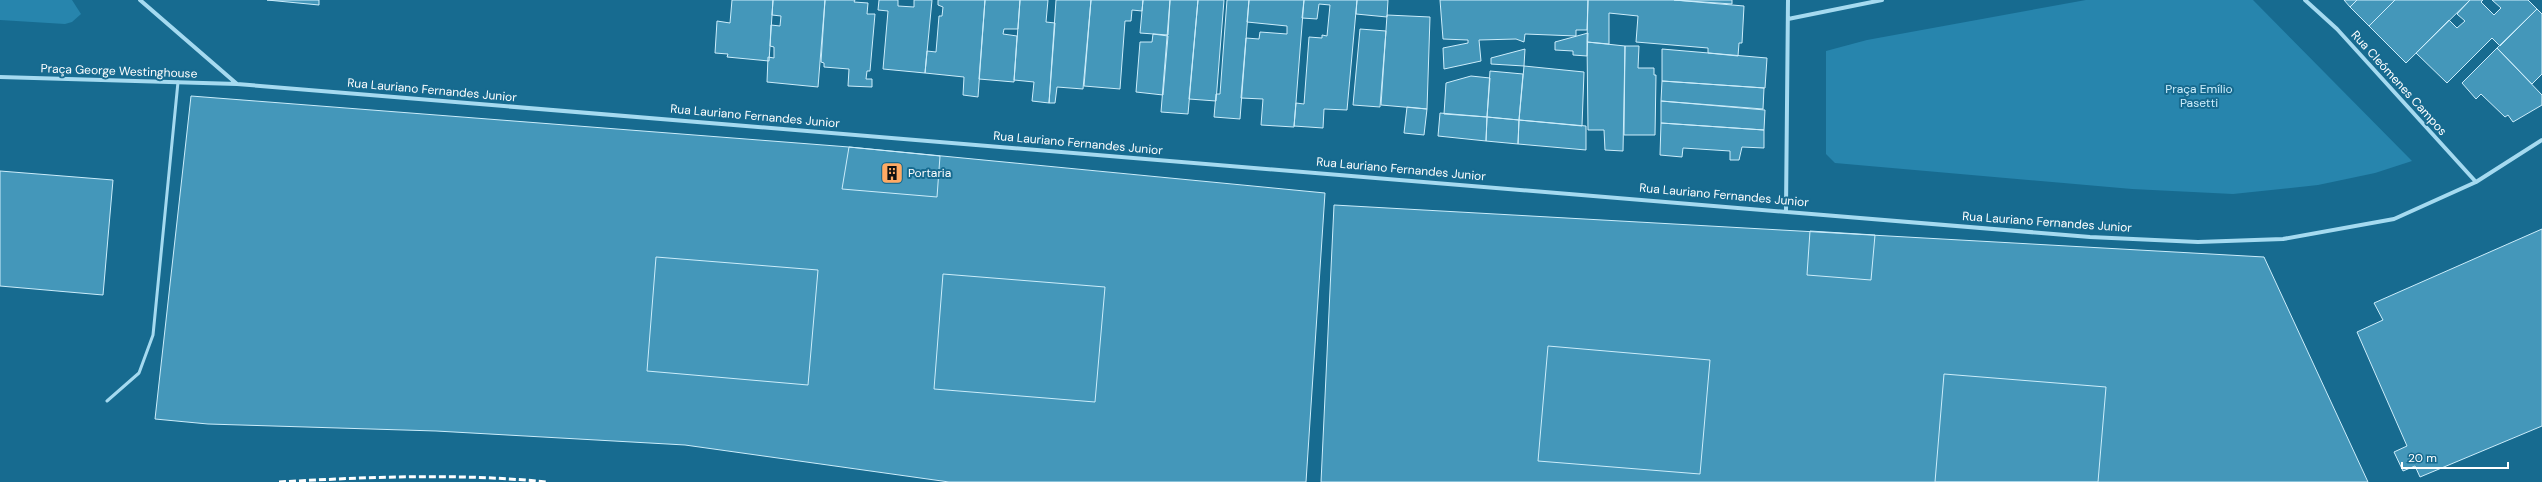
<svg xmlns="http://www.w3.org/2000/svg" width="2542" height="482" font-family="'DM Sans',sans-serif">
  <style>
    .green { fill: #2785ad }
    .building { fill: #4497ba; stroke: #ccedfb }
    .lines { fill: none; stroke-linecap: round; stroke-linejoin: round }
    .service { stroke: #a5daf0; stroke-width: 3 }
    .minor { stroke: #a5daf0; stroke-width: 4 }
    .rail { stroke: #fff; stroke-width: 3; stroke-dasharray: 7 3; stroke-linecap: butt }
    .labels { text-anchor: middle; stroke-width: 4; stroke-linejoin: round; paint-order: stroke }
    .street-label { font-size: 12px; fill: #fff; stroke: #176b90 }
    .park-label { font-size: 12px; fill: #ccedfb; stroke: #176b90 }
    .poi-label { font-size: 12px; fill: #fff; stroke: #176b90; text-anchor: start }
  </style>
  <rect width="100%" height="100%" fill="#176b90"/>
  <path class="green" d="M0,0H72L81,14L72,22L65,24L0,20Z
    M2086,0H2253L2412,161L2375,173L2318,185L2233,194L2132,189L1835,163L1826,154V51L1867,40Z"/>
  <path class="building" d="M267,0H319V5Z
    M732,0H773L769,61L727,57L728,54L715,53L717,21L730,23Z
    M773,0H825L818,87L767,82L768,57L774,58V47L770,46L771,25L780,26L781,16L772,15Z
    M825,0H855L854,2L868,3L867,14H875L870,71H867L866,79H872V87L848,86L849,69L824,67V63L821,62Z
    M879,0H898V6L914,7V0H932L925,73L883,69L888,11L878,10Z
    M938,0H985L978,97L963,95L964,77L925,73L927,51L936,52L939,16H942L943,7L938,5Z
    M985,0H1020L1018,29H1004L1003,34L1017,36L1014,82L979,79Z
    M1020,0H1048L1046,22L1055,23L1049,103L1032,101L1034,82L1014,80Z
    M1056,0H1091L1083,89L1057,87L1055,103H1049Z
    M1091,0H1143L1142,11L1132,10L1131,21H1125L1120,89L1084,86Z
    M1143,0H1170L1168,35L1140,33Z
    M1170,0H1198L1188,114L1161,112Z
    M1198,0H1224L1216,101L1189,99Z
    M1227,0H1249L1240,119L1214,117L1216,94H1220Z
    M1249,0H1304L1294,127L1261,125L1263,99L1241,98L1246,38L1259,39L1260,32L1287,34V26L1247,22Z
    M1304,0H1357L1347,110L1324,109L1323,128L1294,126L1296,103L1304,104L1309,37L1322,38V35L1327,36L1330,5L1319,4L1317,19L1302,18Z
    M1357,0H1388L1387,17L1356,14Z
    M1440,0H1588L1587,30H1576V36L1525,34L1524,42L1516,39L1479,40L1481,61L1444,69L1443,48L1468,43V40L1443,39Z
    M1588,0H1674L1744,6L1742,43H1739L1738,56L1708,53V48L1636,42L1638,16L1609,13V44L1587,42Z
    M1674,0H1732V4Z
    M2344,0H2357L2350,7Z
    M2357,0H2395L2369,26L2350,7Z
    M2395,0H2470L2406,63L2369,26Z
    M2470,0H2483L2481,2L2494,15L2501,8L2492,0H2528L2537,9L2500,46L2492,38L2447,83L2416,53L2449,20L2457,28L2465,21L2457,14Z
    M2537,9L2542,14V74L2532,84L2497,48Z
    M1387,15L1430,17L1427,109L1381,105Z
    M1360,29L1386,31L1380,107L1353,105Z
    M1588,33L1587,56L1573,55V51L1555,50V42Z
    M1153,34L1168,36L1163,95L1136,92L1140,42H1152Z
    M1587,42L1625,46L1623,151L1605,150L1604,130H1588Z
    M1625,46H1639L1638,68H1654V75H1656L1655,135H1624Z
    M2497,48L2542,95V105L2513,122L2508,115L2505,117L2481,94L2476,99L2462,83Z
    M1525,49L1524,66L1491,64V58Z
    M1662,49L1767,58L1765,88L1662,81Z
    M1524,66L1584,72L1582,126L1519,120Z
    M1490,71L1523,74L1519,120L1487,117Z
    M1471,76L1490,78L1487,117L1444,114L1446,83Z
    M1662,81L1764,88L1763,109L1661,101Z
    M191,96L849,147L1325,193L1306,482H949L685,445L436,431L208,424L155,419Z
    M1661,101L1765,110L1764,130L1661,123Z
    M1407,107L1427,109L1424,135L1404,133Z
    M1440,113L1487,117L1486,141L1438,136Z
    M1487,117L1519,120L1518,144L1486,141Z
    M1519,120L1586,126V150L1518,144Z
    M1661,123L1764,130V148L1742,147L1739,160H1730V151L1683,148L1682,157L1660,155Z
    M849,147L940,156L937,197L842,189Z
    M0,171L113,180L103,295L0,286Z
    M1334,205L2264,257L2368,482H1321Z
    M2542,229V426L2420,477L2415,466L2403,471L2394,452L2407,446L2357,332L2383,320L2374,303Z
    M1810,231L1875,235L1871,280L1807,275Z
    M656,257L818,270L808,385L647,371Z
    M943,274L1105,287L1095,402L934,389Z
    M1548,346L1710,360L1700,474L1538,461Z
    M1944,374L2106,387L2098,482H1935Z"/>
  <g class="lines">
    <path class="service" d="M107,401L139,373L153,335L178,82"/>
    <path class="minor" d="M140,0L237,84
      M2305,0L2337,29L2476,182
      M1788,19L1882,0
      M0,77L237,84L2090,237L2198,242L2283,239L2394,219L2476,182L2542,140
      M1786,210L1788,0"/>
    <path class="rail" d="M279,482C368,477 457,473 547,482"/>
  </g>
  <defs>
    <g id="building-square" transform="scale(1.15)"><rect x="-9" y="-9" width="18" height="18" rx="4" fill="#ffaa64" stroke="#176b90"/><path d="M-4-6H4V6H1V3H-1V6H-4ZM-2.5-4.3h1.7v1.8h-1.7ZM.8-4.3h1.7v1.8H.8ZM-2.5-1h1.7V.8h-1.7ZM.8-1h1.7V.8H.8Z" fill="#111"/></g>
  </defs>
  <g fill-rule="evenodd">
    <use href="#building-square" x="892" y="173"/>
  </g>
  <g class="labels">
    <g class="street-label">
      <text transform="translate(119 71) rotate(2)" y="4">Praça George Westinghouse</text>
      <text transform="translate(2399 83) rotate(48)" y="4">Rua Cleómenes Campos</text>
      <text transform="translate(432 90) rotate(5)" y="4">Rua Lauriano Fernandes Junior</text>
      <text transform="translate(755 116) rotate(5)" y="4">Rua Lauriano Fernandes Junior</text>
      <text transform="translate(1078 143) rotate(5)" y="4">Rua Lauriano Fernandes Junior</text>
      <text transform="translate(1401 169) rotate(5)" y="4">Rua Lauriano Fernandes Junior</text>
      <text transform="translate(1724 195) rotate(5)" y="4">Rua Lauriano Fernandes Junior</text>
      <text transform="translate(2047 222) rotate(4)" y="4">Rua Lauriano Fernandes Junior</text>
    </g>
    <g class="park-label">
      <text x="2199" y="93">Praça Emílio<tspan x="2199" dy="14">Pasetti</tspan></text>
    </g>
    <g class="poi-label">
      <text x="908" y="177">Portaria</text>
    </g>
  </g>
  <path d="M2402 462v6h106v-6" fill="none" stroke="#ffffff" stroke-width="2"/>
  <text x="2408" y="462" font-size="12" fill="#ffffff" stroke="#176b90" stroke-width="3" paint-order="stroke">20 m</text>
</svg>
